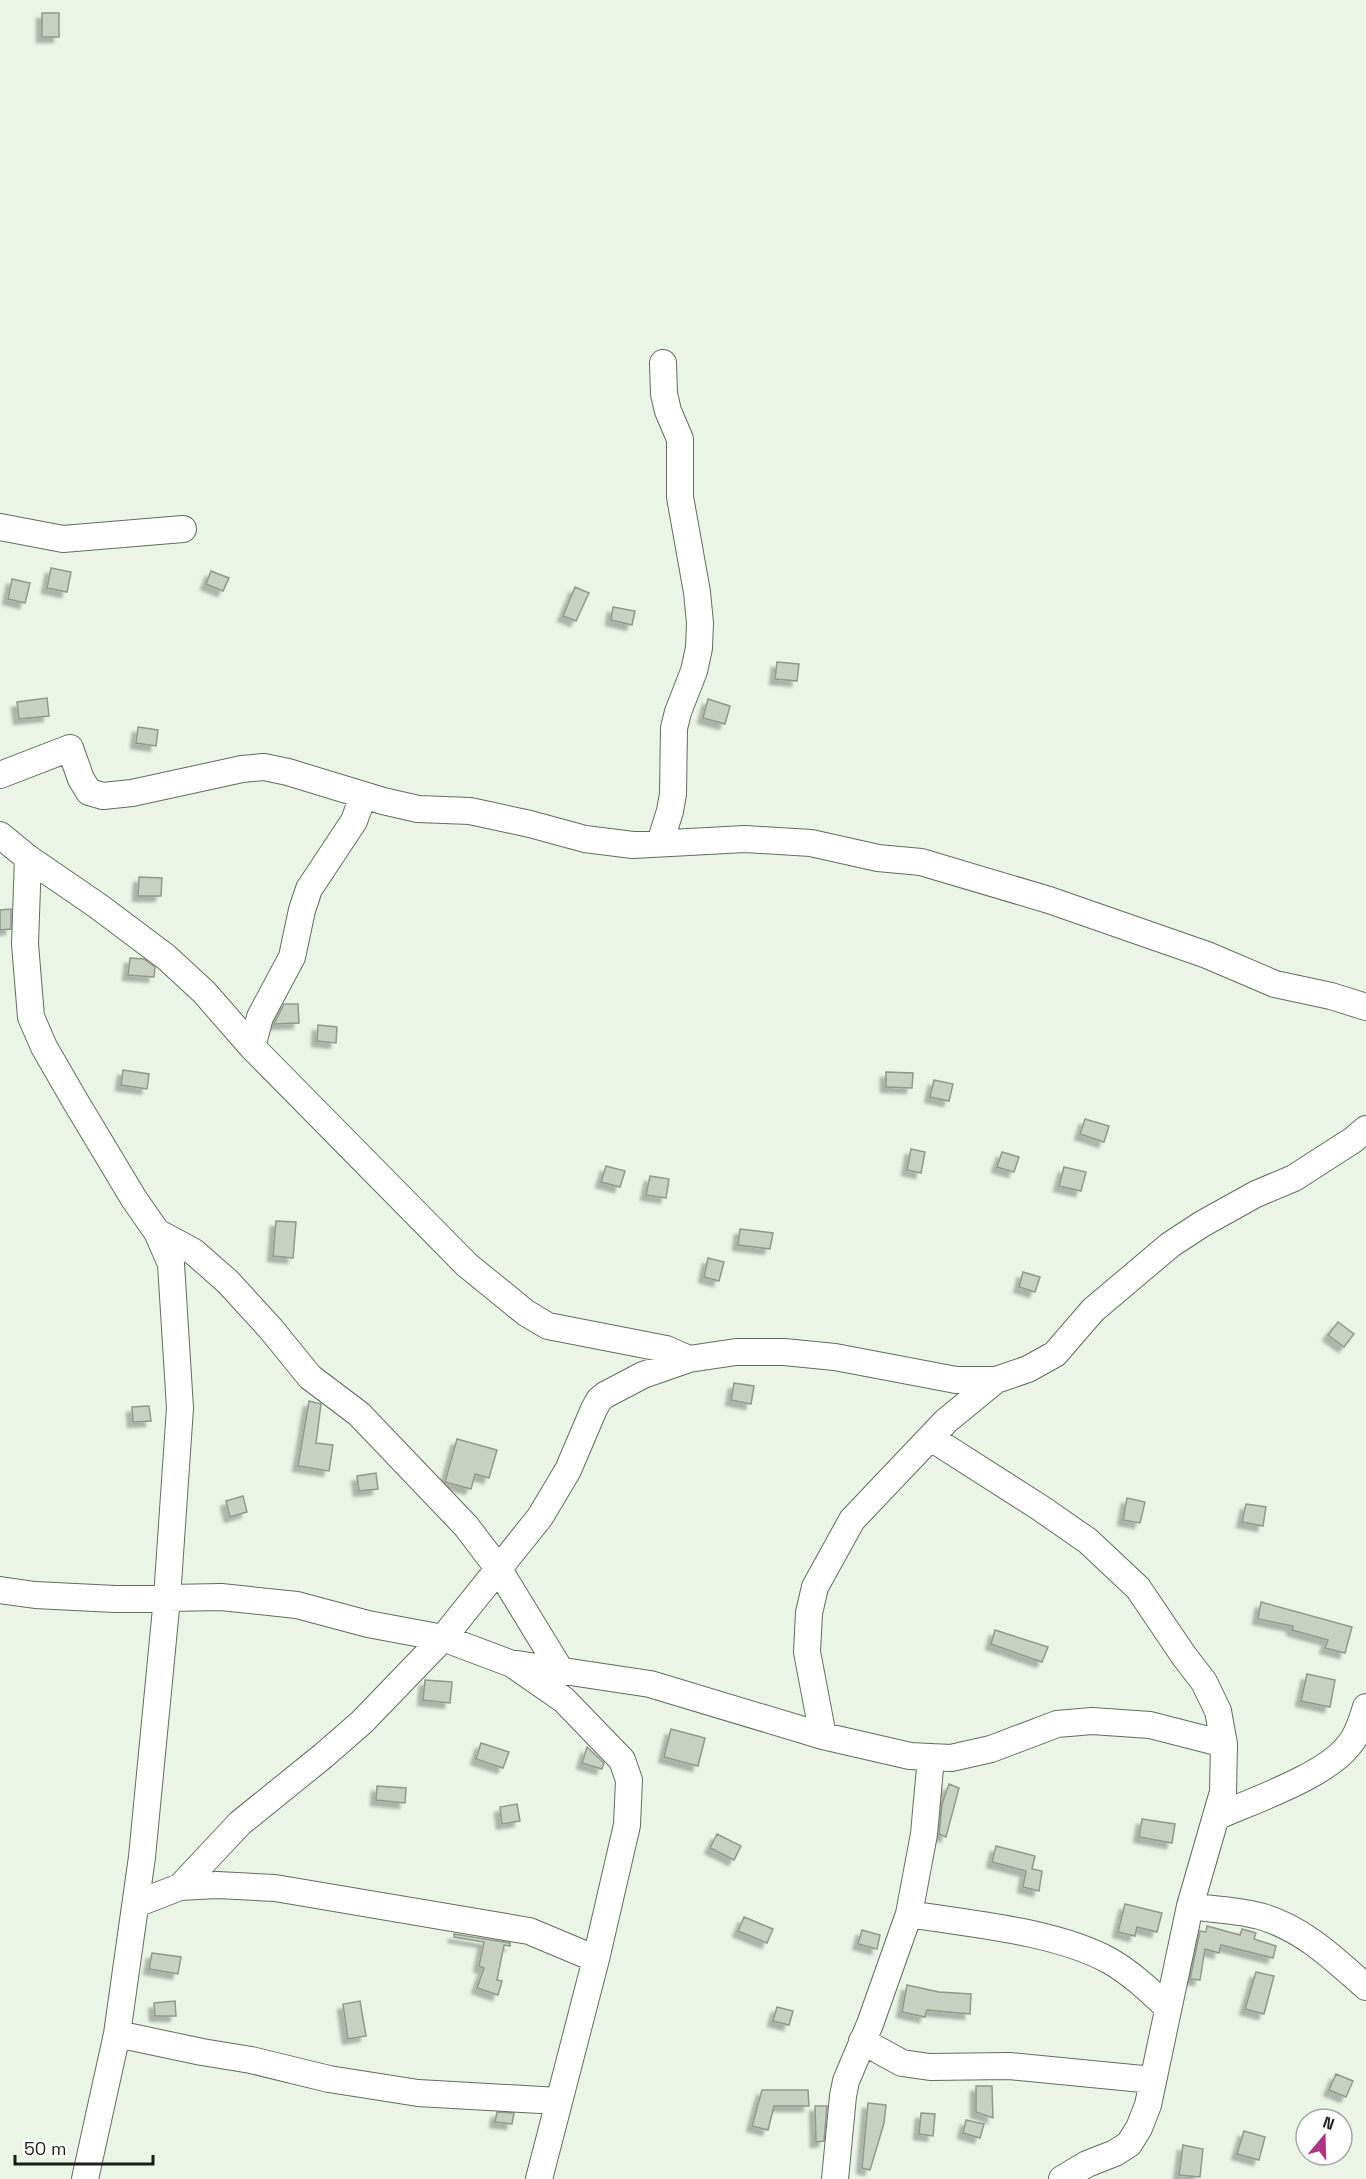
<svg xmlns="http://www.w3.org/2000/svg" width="1366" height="2179" font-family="'Space Grotesk',sans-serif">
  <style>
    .building { fill: #c7d1c3; stroke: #90998c; stroke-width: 1.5; filter: url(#shadow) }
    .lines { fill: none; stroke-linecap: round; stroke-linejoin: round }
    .minor-casing { stroke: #626b5f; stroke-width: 28 }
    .minor { stroke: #fff; stroke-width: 26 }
  </style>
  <defs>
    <filter id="shadow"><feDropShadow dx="-5.5" dy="5.5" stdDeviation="1.5" flood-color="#0004"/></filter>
  </defs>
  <rect width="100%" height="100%" fill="#ebf5e7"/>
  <path class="building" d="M42,13H59V37H42Z
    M51,568L71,572L67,592L47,588Z
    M211,571L229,578L223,591L206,584Z
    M12,579L30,583L25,603L8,599Z
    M575,587L589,593L576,621L563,616Z
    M613,607L635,611L632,625L611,620Z
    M777,662L799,664L797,681L775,679Z
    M47,698L49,716L19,719L17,702Z
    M708,699L730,706L725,724L703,718Z
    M138,727L158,730L156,746L136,743Z
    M139,877L162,878L161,896H138Z
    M11,909V929L0,930V910Z
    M130,958L144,959L155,967L154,977L128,975Z
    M284,1004H298L299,1023L274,1024Z
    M318,1025L337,1027L336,1043L317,1041Z
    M123,1070L149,1074L147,1089L121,1085Z
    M886,1072L913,1073L912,1088L886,1087Z
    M934,1080L953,1084L949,1101L930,1097Z
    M1085,1119L1109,1126L1104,1142L1080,1134Z
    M911,1149L925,1152L921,1173L907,1170Z
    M1002,1152L1019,1157L1014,1172L997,1167Z
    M606,1166L625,1171L620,1187L601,1182Z
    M1064,1167L1086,1172L1081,1191L1059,1186Z
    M650,1176L669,1179L666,1198L646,1195Z
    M276,1221L296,1222L293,1258L273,1256Z
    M740,1229L773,1233L770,1249L738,1245Z
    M708,1258L724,1262L719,1281L704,1277Z
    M1023,1272L1040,1277L1035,1292L1019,1287Z
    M1338,1322L1354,1334L1344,1347L1328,1335Z
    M734,1383L754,1386L751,1404L731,1400Z
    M309,1401L321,1404L316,1443L333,1445L329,1471L298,1466Z
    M149,1406L151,1421L133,1422L132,1407Z
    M457,1439L497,1450L489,1478L475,1474L471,1489L445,1482Z
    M376,1473L378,1489L359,1491L357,1476Z
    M243,1496L247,1512L230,1517L226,1501Z
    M1127,1498L1145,1502L1140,1523L1123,1520Z
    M1246,1504L1266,1507L1263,1526L1242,1522Z
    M1261,1602L1352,1627L1345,1653L1325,1648L1328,1640L1292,1630L1293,1626L1258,1619Z
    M995,1630L1048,1647L1042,1662L991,1644Z
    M1307,1674L1335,1680L1330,1707L1301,1701Z
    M425,1680L452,1682L450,1703L423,1700Z
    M671,1729L705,1738L698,1766L664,1757Z
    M481,1743L509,1752L503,1768L476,1759Z
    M587,1747L604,1763L602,1769L582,1763Z
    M949,1784L959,1788L946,1837L939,1834L942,1804Z
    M377,1786L406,1788L405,1803L376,1800Z
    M517,1804L520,1821L502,1824L500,1807Z
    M1142,1819L1175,1824L1172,1843L1139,1837Z
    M717,1834L741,1846L734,1860L710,1848Z
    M996,1846L1035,1856L1032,1869L1042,1871L1039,1891L1023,1887L1026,1871L992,1862Z
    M1125,1904L1162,1913L1157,1932L1137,1927L1135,1936L1118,1932Z
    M744,1917L773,1929L767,1943L738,1931Z
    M1207,1926L1240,1935L1242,1929L1256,1933L1254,1939L1276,1946L1273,1958L1221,1945L1219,1953L1205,1949L1200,1980L1190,1979L1200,1931L1206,1932Z
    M862,1930L880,1935L877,1949L858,1944Z
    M454,1934L510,1943V1946L504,1945L497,1980L502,1981L498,1995L477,1988L484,1968L479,1966L484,1942L454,1937Z
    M152,1953L181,1957L178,1974L149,1969Z
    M1256,1972L1274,1976L1264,2014L1245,2009Z
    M907,1985L939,1992L971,1994L970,2014L927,2010L925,2017L902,2012Z
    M175,2001L176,2016H155L154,2003Z
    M360,2001L366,2036L348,2039L343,2004Z
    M777,2007L793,2011L789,2025L773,2021Z
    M1336,2074L1353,2081L1346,2097L1329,2090Z
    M976,2086H992L993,2118L976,2112Z
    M762,2090H808L809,2106H774L768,2130L752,2126Z
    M868,2103L886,2105L884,2123L870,2170L862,2168Z
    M815,2106H827L824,2141L816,2142Z
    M497,2112L514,2113L512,2124L495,2122Z
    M921,2113L935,2114L933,2136L919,2134Z
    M966,2120L984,2124L980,2138L963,2133Z
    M1244,2131L1265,2137L1259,2160L1237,2154Z
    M1183,2145L1203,2149L1200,2177L1179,2175Z"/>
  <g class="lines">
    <g class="minor-casing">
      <path id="minor" d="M0,527L63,539L183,529
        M0,775L70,748L81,779L89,792L103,796L132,793L242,769L264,767L288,772L383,801L418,809L470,811L530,824L585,839L633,845L745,839L811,843L878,858L921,862L1049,900L1207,955L1275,984L1331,996L1366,1007
        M0,835L28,858L98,906L166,957L204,992L252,1047L467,1265L526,1313L548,1326L666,1349L689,1359
        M660,843L670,811L673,794L674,728L678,712L694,671L699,648L700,623L697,592L680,497V439L668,411L664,394L663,363
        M28,858L25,944L31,1017L44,1047L74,1099L134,1199L157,1232L171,1264L180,1408L167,1598L142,1857L117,2034L202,2052L251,2060L329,2079L418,2093L559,2101
        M252,1047L260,1017L292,957L302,910L309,889L354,821L363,796
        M157,1232L194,1252L228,1282L271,1329L310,1377L359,1414L466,1526L498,1568L561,1671
        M931,1438L1039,1507L1088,1541L1138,1588L1184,1656L1204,1682L1218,1711L1224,1744L1223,1792L1190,1906L1148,2105L1139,2128L1129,2144L1115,2153L1087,2164L1062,2179
        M0,1590L35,1595L115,1599L221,1597L297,1605L368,1624L443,1638L512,1664L564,1700L622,1760L629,1780L627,1825L596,1959L539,2179
        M517,1664L650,1684L823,1736L910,1756L951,1758L991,1749L1057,1724L1092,1721L1150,1725L1224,1744
        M823,1736L807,1652L809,1613L815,1587L852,1520L946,1421L996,1380
        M1216,1817C1252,1801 1326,1776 1349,1745C1358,1735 1362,1720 1366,1707
        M180,1887L240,1823L323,1756L362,1722L443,1638L540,1517L568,1470L594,1409L599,1400L605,1395L643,1375L689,1359L736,1352H784L835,1357L956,1380H996L1028,1369L1055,1354L1093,1310L1170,1245L1202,1224L1256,1194L1294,1178L1353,1140L1366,1129
        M136,1904L180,1887L217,1885L275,1888L529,1931L596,1959
        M1190,1906C1214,1910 1241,1910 1263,1917C1305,1930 1334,1959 1366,1987
        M909,1914C970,1924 1056,1931 1110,1961C1131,1973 1150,1991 1167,2007
        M862,2041L902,2063L930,2067L1009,2066L1153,2080
        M85,2179L117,2034
        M835,2179L843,2096L846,2081L870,2024L909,1914L924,1834L931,1757"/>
    </g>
    <use href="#minor" class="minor"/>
  </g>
  <g transform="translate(1324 2137) rotate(19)"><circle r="28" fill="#ffffff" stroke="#a4a5a3" stroke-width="1.5"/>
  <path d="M0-4.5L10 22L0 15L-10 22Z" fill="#b13484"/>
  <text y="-9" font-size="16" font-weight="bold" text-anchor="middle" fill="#1b1f1a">N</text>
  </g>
  <path d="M15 2155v9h138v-9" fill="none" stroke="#1b1f1a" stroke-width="3"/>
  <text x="24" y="2155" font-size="18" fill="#1b1f1a" stroke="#ffffff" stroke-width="4.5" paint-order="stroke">50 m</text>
</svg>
